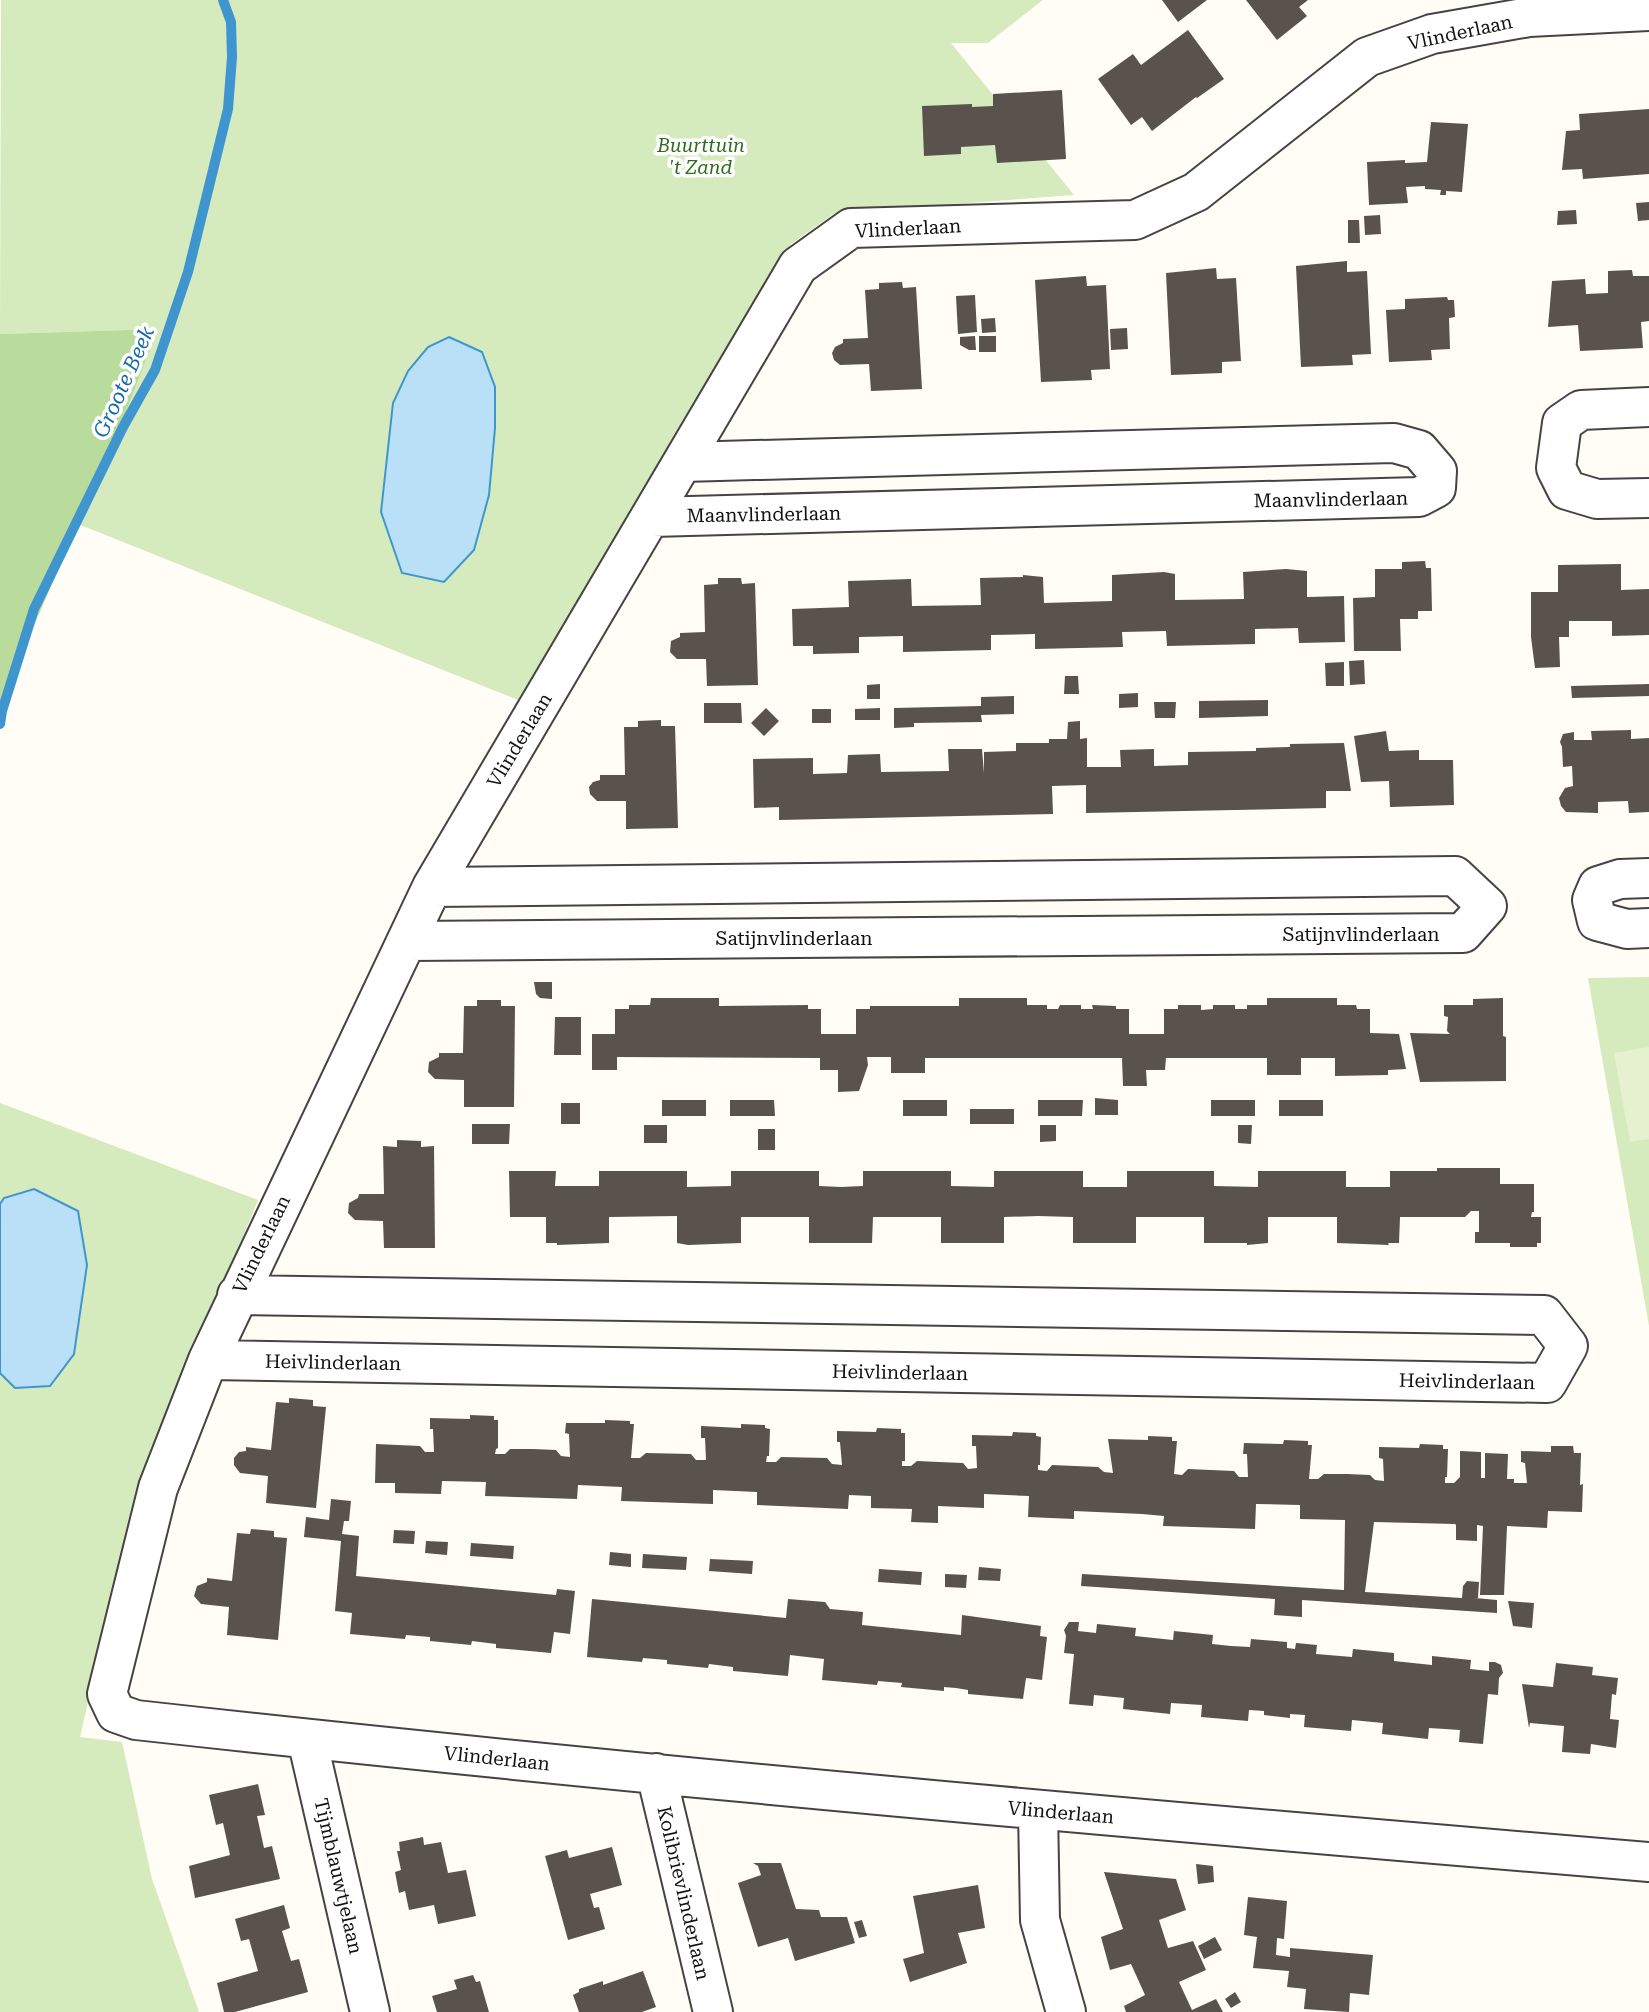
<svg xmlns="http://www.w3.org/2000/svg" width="1649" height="2012" font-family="'Roboto Serif',serif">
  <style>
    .green { fill: #d5ebbd }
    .forest { fill: #b9dc9c }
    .pitch { fill: #e6f2cf }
    .water { fill: #b9e0f7; stroke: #3f96cf; stroke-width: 2 }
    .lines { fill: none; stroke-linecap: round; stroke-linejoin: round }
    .stream { stroke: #3f96cf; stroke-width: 10 }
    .building { fill: #5a524d }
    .minor-casing { stroke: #444; stroke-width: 42 }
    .minor { stroke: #fff; stroke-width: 38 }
    .labels { text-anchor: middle; stroke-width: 7; stroke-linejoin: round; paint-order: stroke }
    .street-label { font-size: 19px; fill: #111; stroke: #fff }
    .park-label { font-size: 19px; font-style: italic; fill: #2f6b1f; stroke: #fff }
    .water-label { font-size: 21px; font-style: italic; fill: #1768a6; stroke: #fff }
  </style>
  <rect width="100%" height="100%" fill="#fffdf5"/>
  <path class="green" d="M1,0H1043L988,43H951L1074,195L835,213L791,244L518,700L78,524L119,430L158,329L0,334Z
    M1649,977V1326L1588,978Z
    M0,1103L258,1200L133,1505L80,1737L122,1742L152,1879L199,2012H0V1373L15,1388L50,1385L74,1354L4,1198L0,1204Z"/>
  <path class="forest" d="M158,329L119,430L9,683L0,716V334Z"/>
  <path class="pitch" d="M1649,1047V1139L1630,1142L1614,1053Z"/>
  <path class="water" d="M449,337L482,352L495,387V428L489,495L474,550L444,582L402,573L381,512L393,403L408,371L428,347Z
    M34,1189L78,1211L87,1265L74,1354L50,1386L15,1388L0,1373V1204L4,1198Z"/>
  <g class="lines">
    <path class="stream" d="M0,724L2,711L34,609L123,427L155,370L188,272L228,109L232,57L231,22L223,0"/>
  </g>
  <path class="building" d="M1162,0H1207L1178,22Z
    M1246,0H1308L1299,7L1307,16L1277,40Z
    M1188,30L1224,79L1197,98L1196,97L1152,131L1142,117L1131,125L1098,79L1133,54L1141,65Z
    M1062,90L1066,159L997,163L995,145L961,147V154L924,156L922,106L972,104V107L993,106V94Z
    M1649,109V174L1583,179L1582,169L1562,170L1566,131L1580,130L1579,114Z
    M1431,122L1468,124L1462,192L1446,191V195H1440L1441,190L1425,189V186L1406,187L1408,203L1369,205L1367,162L1405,160V163L1427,162Z
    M1649,202V220L1638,221L1636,203Z
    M1576,210L1577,224L1557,225L1558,211Z
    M1380,215L1381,234L1365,235L1364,216Z
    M1348,220H1359L1360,243H1348Z
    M1347,261V272L1367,271L1371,354L1352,355L1353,365L1301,367L1296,266Z
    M1216,268L1217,279L1236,278L1241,361L1222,362V373L1171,375L1166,273Z
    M1632,270L1633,276H1649V321L1641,322L1643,348L1580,351L1578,325L1548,327L1552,281L1585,279L1586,294L1608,293V271Z
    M1086,276L1087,286L1106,285L1110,369L1091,370L1092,380L1041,382L1035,280Z
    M902,282L903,288L916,287L922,389L871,391L869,364L840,365L834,360L832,353L835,347L843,343V339L868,338L865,290L879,289V283Z
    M975,295L977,332L958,334L956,296Z
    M1447,297L1448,300H1454L1455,317L1449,318L1450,349L1431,350L1432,360L1389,362L1386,310L1405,309V299Z
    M995,318L996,332L982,333L981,319Z
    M1127,328L1128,349L1111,350L1110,329Z
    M975,336L976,350H969L960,345V337Z
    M979,336H996V352H979Z
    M1425,561L1426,568H1431L1432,611H1418V619H1400L1401,651H1354L1353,598L1375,597V569H1402V562Z
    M1621,564V590L1649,589V635L1612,636V621H1569V637H1559L1560,667L1535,668L1531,637V592H1558V565Z
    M1286,569L1307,571V597L1344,596L1345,642L1299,643L1298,628L1255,629V644L1167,646L1166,631L1122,632L1123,647L1035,649V634L991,635V650L903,652V636L859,637V653L813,654V646H793L792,609L849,607L848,581L911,579L912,606L981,605L980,578L1023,577V575L1043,577L1044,603L1112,601V575L1164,572L1175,574V600L1244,599L1243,572Z
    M718,578H741L742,584L755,583L758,685L707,686L706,659H677L670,652L671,641L680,637V633L705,632L704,585L718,584Z
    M1364,660L1365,684L1350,685L1349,661Z
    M1344,662V686H1326L1325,663Z
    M1065,676H1078L1079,694H1064Z
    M880,684V699H867V685Z
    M1649,684V696L1572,698L1571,686Z
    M1138,693V707L1119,708V694Z
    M1014,696V714L981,715L982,722L914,723V727L894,728V708L981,706V697Z
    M1268,700V716L1199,718V701Z
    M1154,702H1176L1175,718H1155Z
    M704,703H741L742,723H704Z
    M766,708L779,721L764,736L751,723Z
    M880,708V720H855V709Z
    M812,709H831V723H812Z
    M661,720V726H675L678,828L626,829V801H597L590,794L589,787L593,782L600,780V775H625L624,727H638V721Z
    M1080,721V739L1087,738V767H1121L1120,750L1154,749V766L1188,765V752L1256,751V748L1290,747V744L1344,743L1351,791H1326V808L1086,813V785L1052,786L1053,814L779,820V807L754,808L753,759L813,758V774L847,773L848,755L880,754L881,772L949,771L948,749H982L984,773V752L1016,751V743H1049V739H1067L1068,722Z
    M1631,730V739L1649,738V812L1629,813L1628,801L1598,802V813L1566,812L1561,806L1559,798L1565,788L1573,786L1572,766L1563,767L1562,747L1560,742L1563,734L1574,732V740H1592L1591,731Z
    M1386,731L1389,751L1419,750V760H1453L1454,805L1390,807L1389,781L1361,782L1354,736Z
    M534,982H552V999L540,998L536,994Z
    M651,998H719V1006L808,1005V1009H821V1034H856V1009H870V1006H959V998H1027V1005H1047V1009H1058L1060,1005H1081V1009H1093L1092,1005L1116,1006V1009H1129V1034H1164V1009H1178V1005H1201V1010L1213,1009V1005H1235V1009H1247V1005H1267V998H1337V1005H1356L1357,1009H1370V1033L1399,1034L1406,1069L1388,1070V1075L1335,1076V1058H1301V1075H1267V1058H1166L1165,1070H1146L1147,1086H1123L1122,1058H925V1073H891V1057H867L868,1065L859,1091L838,1092V1070H820V1058L617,1057V1070H592V1034H615V1009H629V1005H650Z
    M1503,998V1036L1506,1037V1081L1420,1082L1410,1033L1450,1034L1447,1031L1448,1017L1444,1016V1005H1473V999Z
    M477,1000H501V1006H515L514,1107H464V1080L435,1079L428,1072L429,1062L439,1057V1053H463L464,1006H477Z
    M555,1017H581V1055H554Z
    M1095,1098L1118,1100V1115H1095Z
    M662,1100H706V1116H662Z
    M730,1100H774L775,1116H730Z
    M903,1100H947V1116H903Z
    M1038,1100H1083L1082,1116H1038Z
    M1211,1100H1255V1116H1211Z
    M1279,1100H1323V1116H1279Z
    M561,1103H580V1124H561Z
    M970,1109H1014V1124H970Z
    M472,1124H510L509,1144H472Z
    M644,1125H667V1143H644Z
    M1040,1125H1056V1141L1040,1142Z
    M1238,1125H1252L1251,1144L1238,1143Z
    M758,1129H775V1150H758Z
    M397,1140L421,1141V1147L434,1146L435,1248H384L383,1221L355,1220L348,1213L349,1203L358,1198L359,1194H384L383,1146L397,1147Z
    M1437,1168H1500V1184H1534V1212H1532L1531,1217H1541V1243H1537V1247H1510V1243H1475V1232H1479V1211H1471L1465,1217H1400L1399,1243H1388L1389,1245L1337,1243V1217H1268V1243L1247,1245V1243H1204V1217H1136V1243H1073V1217L1038,1216L1004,1217V1243H941V1217H873L872,1243H809V1217H741V1243L688,1245L677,1243V1216L609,1217V1243L557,1245V1243H546V1217H510L509,1171H556L555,1186H599V1171H687V1187L731,1186V1171H819V1186L841,1187L863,1186V1171H951V1186L994,1187V1171H1083V1187H1127V1171H1214V1186L1258,1187V1171H1346V1187H1390V1171H1437Z
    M289,1398L313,1400V1406L326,1407L316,1508L266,1503L268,1476L240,1473L234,1465V1458L239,1452L246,1451V1447L271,1450L276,1402L289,1403Z
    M470,1415L494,1416V1420H498V1448L496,1449L495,1454H505L510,1449H533L556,1450L561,1456L570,1457L569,1434L565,1433L566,1423H605V1420L630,1421V1424H634L631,1458H640L646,1453L691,1454L696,1460H706L705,1438H701V1426L741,1428V1424L765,1425V1428L770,1429L769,1456H767L766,1462H776L781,1457L827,1458L832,1464L842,1465L840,1442H837V1431L876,1432L877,1428L901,1429V1433H905V1461H902V1466H911L917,1461L939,1462L963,1463L968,1469L977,1468L976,1446H972V1435L1012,1436L1013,1432L1036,1433V1436L1041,1437L1040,1465H1038V1470L1047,1471L1052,1465L1098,1467L1104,1472L1113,1473L1108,1439L1148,1440V1436L1172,1437V1441H1177L1174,1474L1182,1475L1188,1469L1234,1471L1239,1477H1248L1247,1454H1243L1244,1443L1283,1444L1284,1440L1308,1441V1445H1312L1309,1479H1318L1324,1474H1347L1370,1475L1375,1480L1384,1481L1383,1459L1379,1458V1447L1419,1448L1420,1444L1443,1445V1449H1448L1447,1477H1445V1483H1454L1460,1477V1451L1481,1452V1478H1485V1453L1508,1454L1507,1479H1514V1483H1527L1525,1463L1521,1462V1451L1551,1452V1446H1573L1574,1453H1581L1580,1485L1583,1484L1582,1512L1548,1511L1547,1528L1507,1526L1504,1595H1480L1483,1526L1477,1525V1541L1456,1540V1525L1455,1524L1374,1522L1365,1592L1462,1598L1463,1586L1467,1581L1479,1582L1478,1598H1475L1497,1600V1613L1302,1600V1617L1274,1615L1275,1599L1081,1586L1082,1574L1344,1590L1345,1520L1300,1519V1505L1256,1504L1255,1529L1163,1526L1164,1516L1142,1514L1074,1511V1519L1028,1517L1029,1496L984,1494V1508L938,1506V1523L911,1522L912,1509L871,1508V1496L849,1495L848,1509L757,1505V1492L713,1490V1504L621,1501L622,1487L578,1485L577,1499L485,1496L486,1482L442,1481L441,1494L395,1493V1483H375L376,1444L420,1446L425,1452H434L433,1429H430V1418L470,1419Z
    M331,1499L351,1501L349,1521H344L342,1534L359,1536L356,1576L556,1595L557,1589L575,1591L570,1634L554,1632L551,1653L496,1648V1644L472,1641L471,1645L430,1641V1637L406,1635L405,1639L350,1634L352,1613L335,1611L341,1541L304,1537L306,1517L329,1520Z
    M251,1529L274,1531V1537L287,1538L278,1640L227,1635L229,1607L201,1604L194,1596L197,1586L207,1582V1578L232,1581L237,1533L250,1534Z
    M394,1530L415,1531L414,1544L393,1543Z
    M426,1541L448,1542L447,1555L425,1553Z
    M471,1543L514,1546L513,1559L470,1556Z
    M610,1552L631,1554V1567L609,1565Z
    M643,1554L687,1557L686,1570L642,1568Z
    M710,1559L753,1561L752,1574L709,1571Z
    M979,1567L1001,1569L1000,1581L978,1580Z
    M879,1569L922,1572L921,1585L878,1582Z
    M945,1574L967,1575L966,1588L945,1587Z
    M592,1599L786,1618L788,1599L825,1602L830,1609L863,1612L862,1625L961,1635L962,1615L1041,1626L1040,1636L1047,1637L1042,1680L1026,1678L1023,1699L968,1694V1690L956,1688L944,1687V1691L901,1687L902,1683L878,1681L877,1685L822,1680L824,1659L790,1655L788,1676L733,1671V1667L709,1664L708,1668L667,1664V1660L643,1658L642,1662L587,1657Z
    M1508,1601L1534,1603L1532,1628L1513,1626Z
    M1069,1622H1079L1078,1631L1096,1633L1097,1624L1136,1628L1135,1636L1173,1640L1174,1631L1213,1635L1212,1644L1231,1646L1250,1647L1251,1639L1287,1642V1648L1295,1649L1296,1643L1317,1645L1316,1654L1352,1657L1353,1649L1394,1653V1661L1432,1665V1656L1471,1660L1470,1669L1489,1671V1662H1495L1501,1665L1503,1673L1499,1678L1498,1695L1488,1694L1483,1744L1459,1742L1460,1730L1445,1729L1429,1728L1428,1739L1382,1734L1383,1723L1352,1720L1351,1731L1304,1727L1305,1715L1290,1714V1718L1264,1715V1711L1249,1710L1248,1721L1201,1717L1202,1705L1171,1703L1170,1714L1123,1709L1124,1698L1094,1695L1093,1706L1069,1704L1074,1654L1064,1653L1066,1636L1064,1630Z
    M1556,1663L1593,1667L1592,1675L1618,1678L1616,1695L1612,1694L1610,1719L1619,1720L1616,1748L1591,1744L1590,1754L1562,1752L1564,1726L1530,1723L1529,1728L1522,1684L1553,1687Z
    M258,1784L265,1815L257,1816L264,1848L272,1846L280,1879L195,1898L189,1866L230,1855L223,1823L216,1825L209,1795Z
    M423,1837L424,1845L441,1842L448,1873L466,1870L476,1916L438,1924L434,1905L409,1910L405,1891L399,1893L395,1872L401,1870L397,1851H400L399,1842Z
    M612,1847L622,1885L590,1894L594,1908L599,1907L605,1929L568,1940L545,1856L567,1850L569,1858Z
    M753,1863H781L796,1909L819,1910L821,1917H847L855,1943L795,1961L788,1938L758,1947L738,1883L761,1875L758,1866Z
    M1196,1864L1213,1866L1214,1882L1198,1884Z
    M1104,1872L1176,1879L1186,1910L1159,1920L1168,1948L1193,1941L1206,1970L1179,1982L1192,2010L1216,1999L1223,2012H1126L1124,2006L1145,1995L1131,1964L1110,1970L1101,1937L1123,1929Z
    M978,1885L985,1928L958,1933L967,1963L910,1982L903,1959L924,1953L913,1896Z
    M1248,1897L1287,1901L1284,1939L1277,1938L1276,1955L1290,1957V1948L1373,1955L1369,1995L1350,1993L1349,2012L1304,2009L1306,1989L1287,1987L1289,1971L1253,1968L1257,1937L1244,1935Z
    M284,1905L290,1928L282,1931L291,1961L299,1959L308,1992L235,2012H224L217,1983L258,1971L249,1939L241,1941L235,1919Z
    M862,1920L867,1936L859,1938L854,1922Z
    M1215,1937L1222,1950L1204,1959L1198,1946Z
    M643,1971L656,2007L642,2012H579L573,1995L579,1992V1989L603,1981V1985Z
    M473,1975L476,1982L480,1981L489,2012H437L432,1996L457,1989L454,1980Z
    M1235,1992L1241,2002L1231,2008L1225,1999Z"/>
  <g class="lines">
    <g class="minor-casing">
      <path id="minor" d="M1649,11L1529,17L1432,34L1367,57L1196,192L1135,220L851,228L798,266L432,887L208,1360L158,1488L107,1694L116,1713L136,1720C640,1776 1144,1820 1649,1862
        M1649,407L1581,410L1562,423L1556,468L1567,490L1597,499L1649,498
        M652,517L1419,497L1436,488L1437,471L1419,450L1394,443L683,462
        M1649,878L1620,879L1598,886L1592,900L1597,921L1627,929L1649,928
        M408,941L1463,933L1487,906L1455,876L432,887
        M208,1360L1547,1383L1568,1346L1544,1315L237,1295
        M307,1739L370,2012
        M656,1773L713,2012
        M1038,1811L1040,1920L1066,2012"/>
    </g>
    <use href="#minor" class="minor"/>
  </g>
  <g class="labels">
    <g class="street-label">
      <text transform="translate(1460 32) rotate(-12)" y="7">Vlinderlaan</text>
      <text transform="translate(908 228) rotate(-3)" y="7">Vlinderlaan</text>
      <text transform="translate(1331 499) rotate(-1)" y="7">Maanvlinderlaan</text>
      <text transform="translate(764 514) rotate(-1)" y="7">Maanvlinderlaan</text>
      <text transform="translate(519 740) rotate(-59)" y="7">Vlinderlaan</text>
      <text x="1361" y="941">Satijnvlinderlaan</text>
      <text x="794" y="945">Satijnvlinderlaan</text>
      <text transform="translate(261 1244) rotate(-64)" y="7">Vlinderlaan</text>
      <text transform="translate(333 1362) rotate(1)" y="7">Heivlinderlaan</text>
      <text transform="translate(900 1372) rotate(1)" y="7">Heivlinderlaan</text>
      <text transform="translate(1467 1381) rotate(1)" y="7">Heivlinderlaan</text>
      <text transform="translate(497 1758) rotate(6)" y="7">Vlinderlaan</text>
      <text transform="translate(1061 1812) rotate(5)" y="7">Vlinderlaan</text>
      <text transform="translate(339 1876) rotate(77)" y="7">Tijmblauwtjelaan</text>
      <text transform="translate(684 1893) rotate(77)" y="7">Kolibrievlinderlaan</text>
    </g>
    <g class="park-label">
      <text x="701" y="152">Buurttuin<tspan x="701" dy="22">'t Zand</tspan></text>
    </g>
    <g class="water-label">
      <text transform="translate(124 382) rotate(-66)" y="7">Groote Beek</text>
    </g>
  </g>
</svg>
